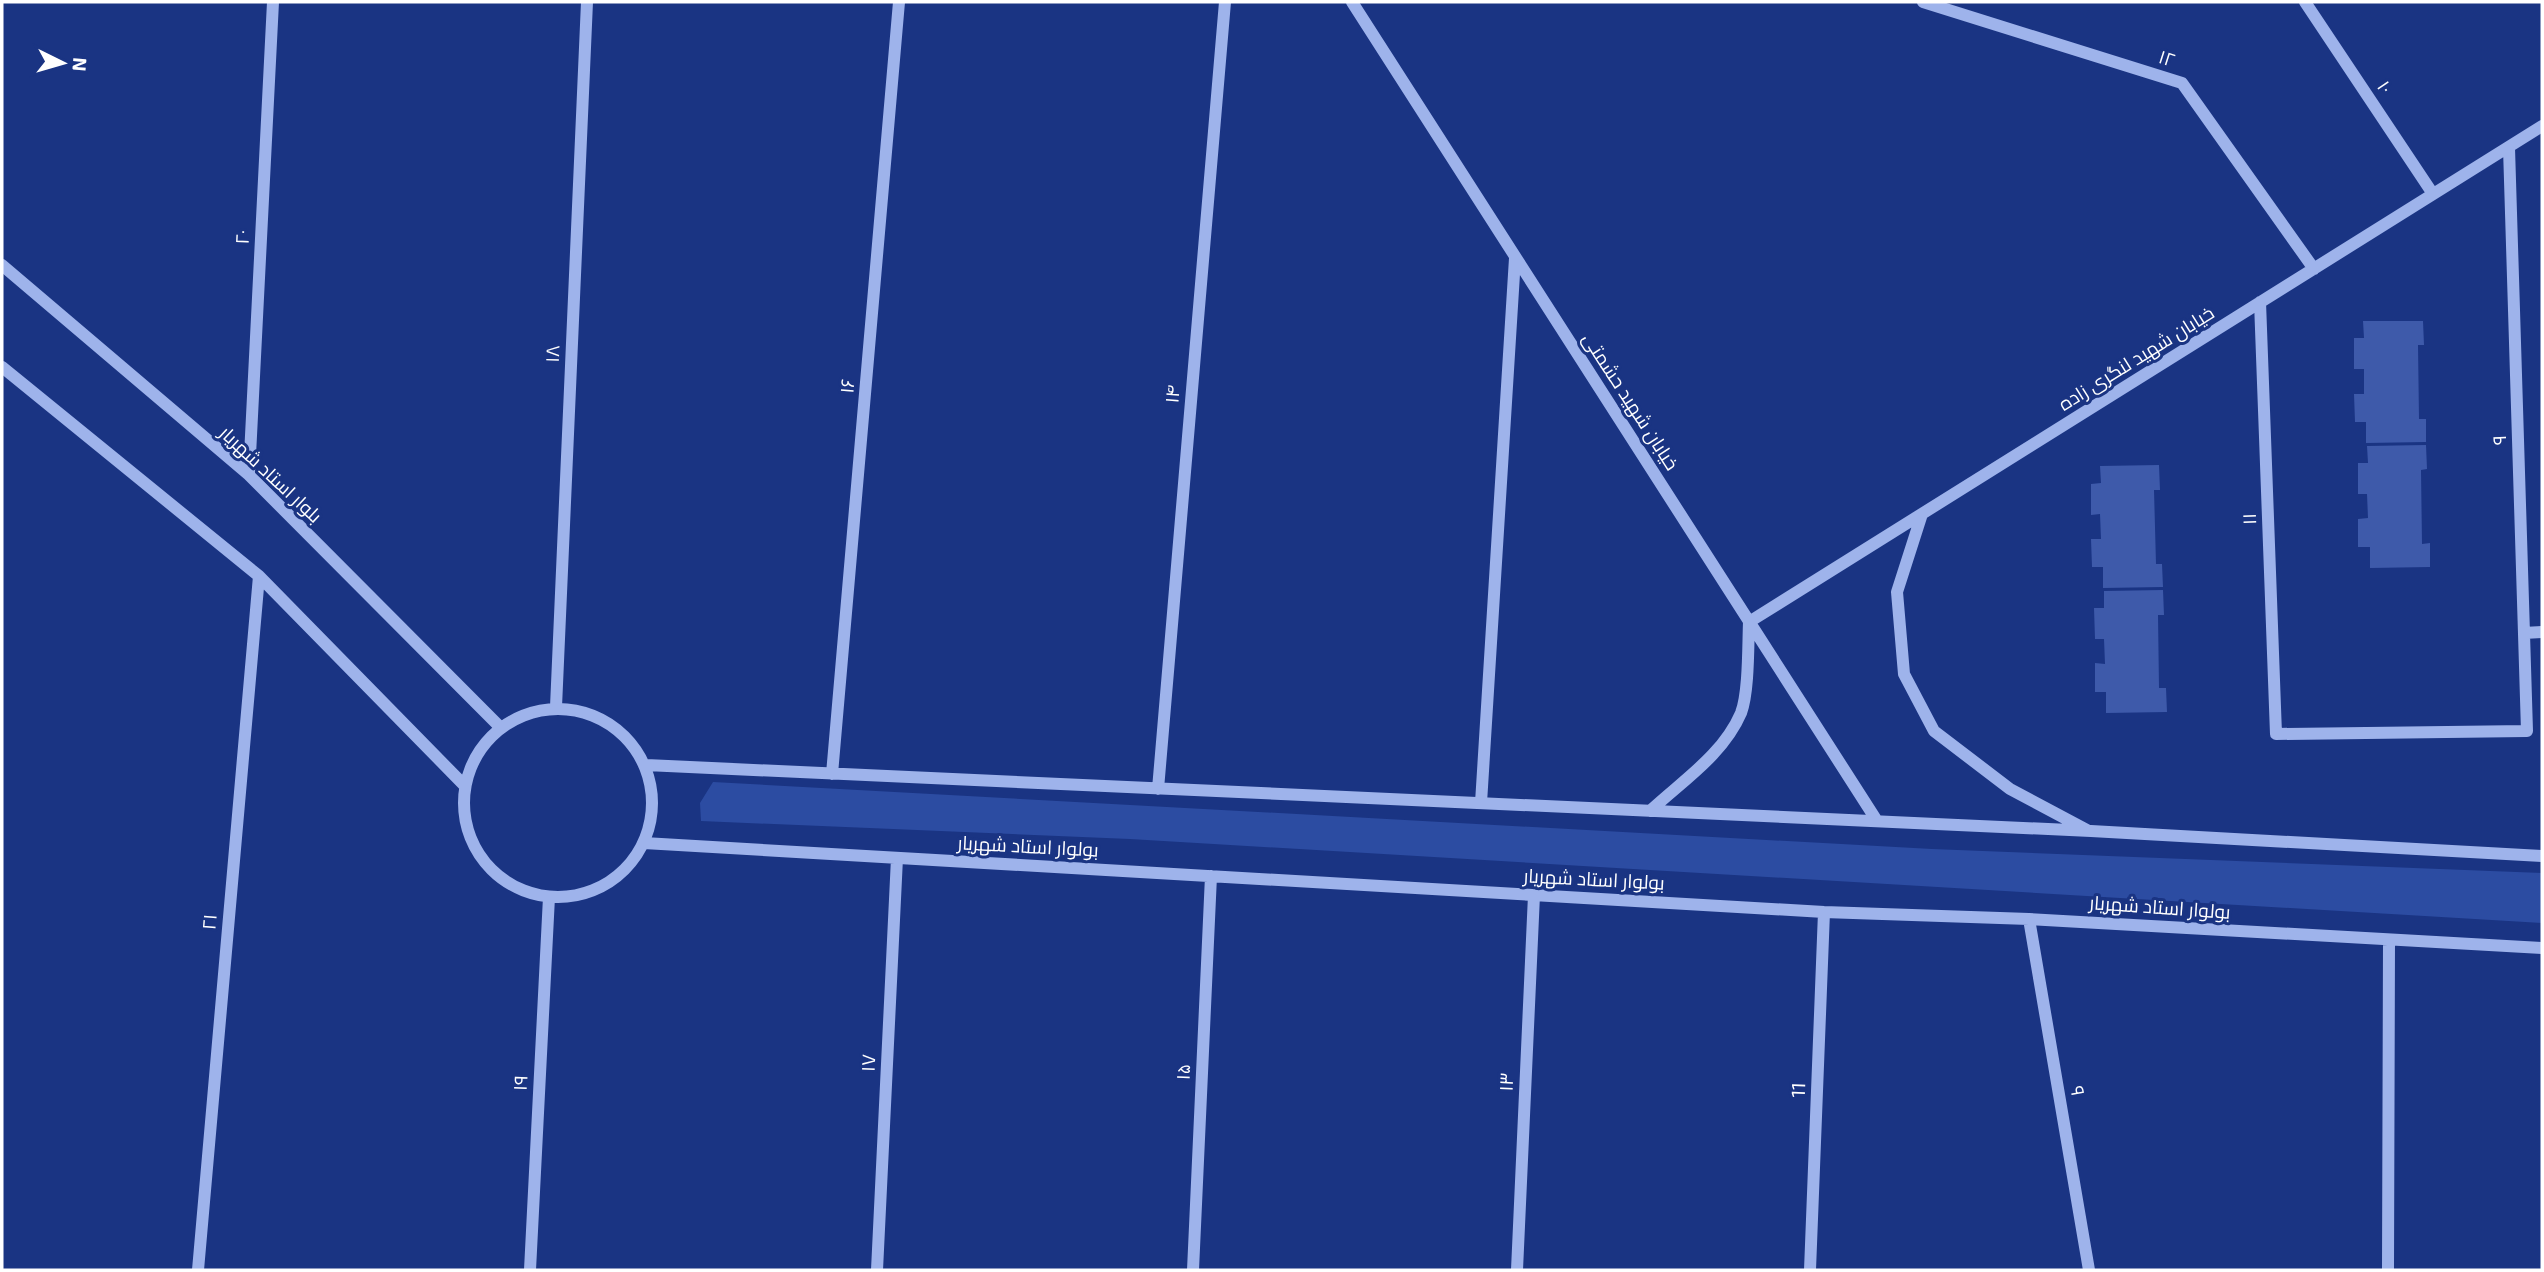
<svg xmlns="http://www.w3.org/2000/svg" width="2544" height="1272" font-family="'Exo 2',Cairo,sans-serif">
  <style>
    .green { fill: #2c4ca2 }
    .building { fill: #3e5aaa }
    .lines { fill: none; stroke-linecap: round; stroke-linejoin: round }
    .minor { stroke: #9eb3eb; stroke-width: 12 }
    .labels { text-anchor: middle; stroke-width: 6; stroke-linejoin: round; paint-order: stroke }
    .street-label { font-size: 19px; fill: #fff; stroke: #1a3483 }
  </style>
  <rect width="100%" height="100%" fill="#1a3483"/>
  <path class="green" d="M713,782L1932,849L2542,873V923L1130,839L701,821L700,803Z"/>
  <path class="building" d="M2363,321H2423L2424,345H2418L2419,419H2426V442L2366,443V422H2355L2354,394H2364V369H2354V338H2364Z
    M2426,445L2427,469L2421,470L2422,544L2430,543V567L2370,568V547H2358V519L2368,518L2367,494H2358V463H2368L2367,446Z
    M2159,465L2160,490H2154L2156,564H2162L2163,587L2103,588V567H2092L2091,539H2101L2100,514L2091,515V484L2101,483L2100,466Z
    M2163,590L2164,615H2158L2159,688H2166L2167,712L2106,713V692H2095V663L2105,664L2104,639H2095L2094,608H2104V591Z"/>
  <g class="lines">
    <path class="minor" d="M1352,2L1877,821
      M1923,2L2182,83L2314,269
      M2305,2L2433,194
      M2,265L249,475L500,727
      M2260,302L2276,734L2527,731L2509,148
      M2,367L259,576L464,785
      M249,475L273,2
      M1922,514L1897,592L1904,674L1934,731L2010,789L2087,830
      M2524,633L2542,632
      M556,707L587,2
      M464 803a94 94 0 1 1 188 0a94 94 0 1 1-188 0Z
      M646,765L2091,831L2542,856
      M832,774L899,2
      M1158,789L1225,2
      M1481,803L1515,258
      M1650,811C1682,781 1723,755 1741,713C1749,692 1748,645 1749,622L2542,126
      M644,843L1824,912L2029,919L2542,948
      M2029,919L2089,1270
      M198,1270L259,576
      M530,1270L549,897
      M877,1270L897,858
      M1193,1270L1211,876
      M1517,1270L1534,895
      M1810,1270L1824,912
      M2388,1270L2389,941"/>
  </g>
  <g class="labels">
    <g class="street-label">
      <text transform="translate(2167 58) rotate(18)" y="7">۱۲</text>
      <text transform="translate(2385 87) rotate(56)" y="7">۱۰</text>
      <text transform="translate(242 237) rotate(-87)" y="7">۲۰</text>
      <text transform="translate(552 354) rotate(-88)" y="7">۱۸</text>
      <text transform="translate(2136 358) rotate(-32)" y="7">خیابان شهید لنگری زاده</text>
      <text transform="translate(847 386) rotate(-85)" y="7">۱۶</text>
      <text transform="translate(1172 394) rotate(-85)" y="7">۱۴</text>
      <text transform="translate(1631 401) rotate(57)" y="7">خیابان شهید حشمتی</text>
      <text transform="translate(2499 440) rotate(-92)" y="7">۹</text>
      <text transform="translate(271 474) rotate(43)" y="7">بلوار استاد شهریار</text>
      <text transform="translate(2249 519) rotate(-92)" y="7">۱۱</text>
      <text transform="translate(1028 846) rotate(3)" y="7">بولوار استاد شهریار</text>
      <text transform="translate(1594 879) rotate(3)" y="7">بولوار استاد شهریار</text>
      <text transform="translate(2160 907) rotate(4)" y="7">بولوار استاد شهریار</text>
      <text transform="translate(209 922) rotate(-85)" y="7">۲۱</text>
      <text transform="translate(868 1063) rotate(-87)" y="7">۱۷</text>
      <text transform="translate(1183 1072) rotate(-87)" y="7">۱۵</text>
      <text transform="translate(1506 1082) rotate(-87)" y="7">۱۳</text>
      <text transform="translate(520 1083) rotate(-87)" y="7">۱۹</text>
      <text transform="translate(1798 1090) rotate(-88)" y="7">11</text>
      <text transform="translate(2078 1091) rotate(80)" y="7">۹</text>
    </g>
  </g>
  <rect width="2544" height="1272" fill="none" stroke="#ffffff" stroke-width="7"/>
  <g transform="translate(63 63) rotate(95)" stroke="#1a3483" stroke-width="5" paint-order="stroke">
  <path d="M0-5L12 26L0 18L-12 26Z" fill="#ffffff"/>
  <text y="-10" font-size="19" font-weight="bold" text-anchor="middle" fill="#ffffff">N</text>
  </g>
</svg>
